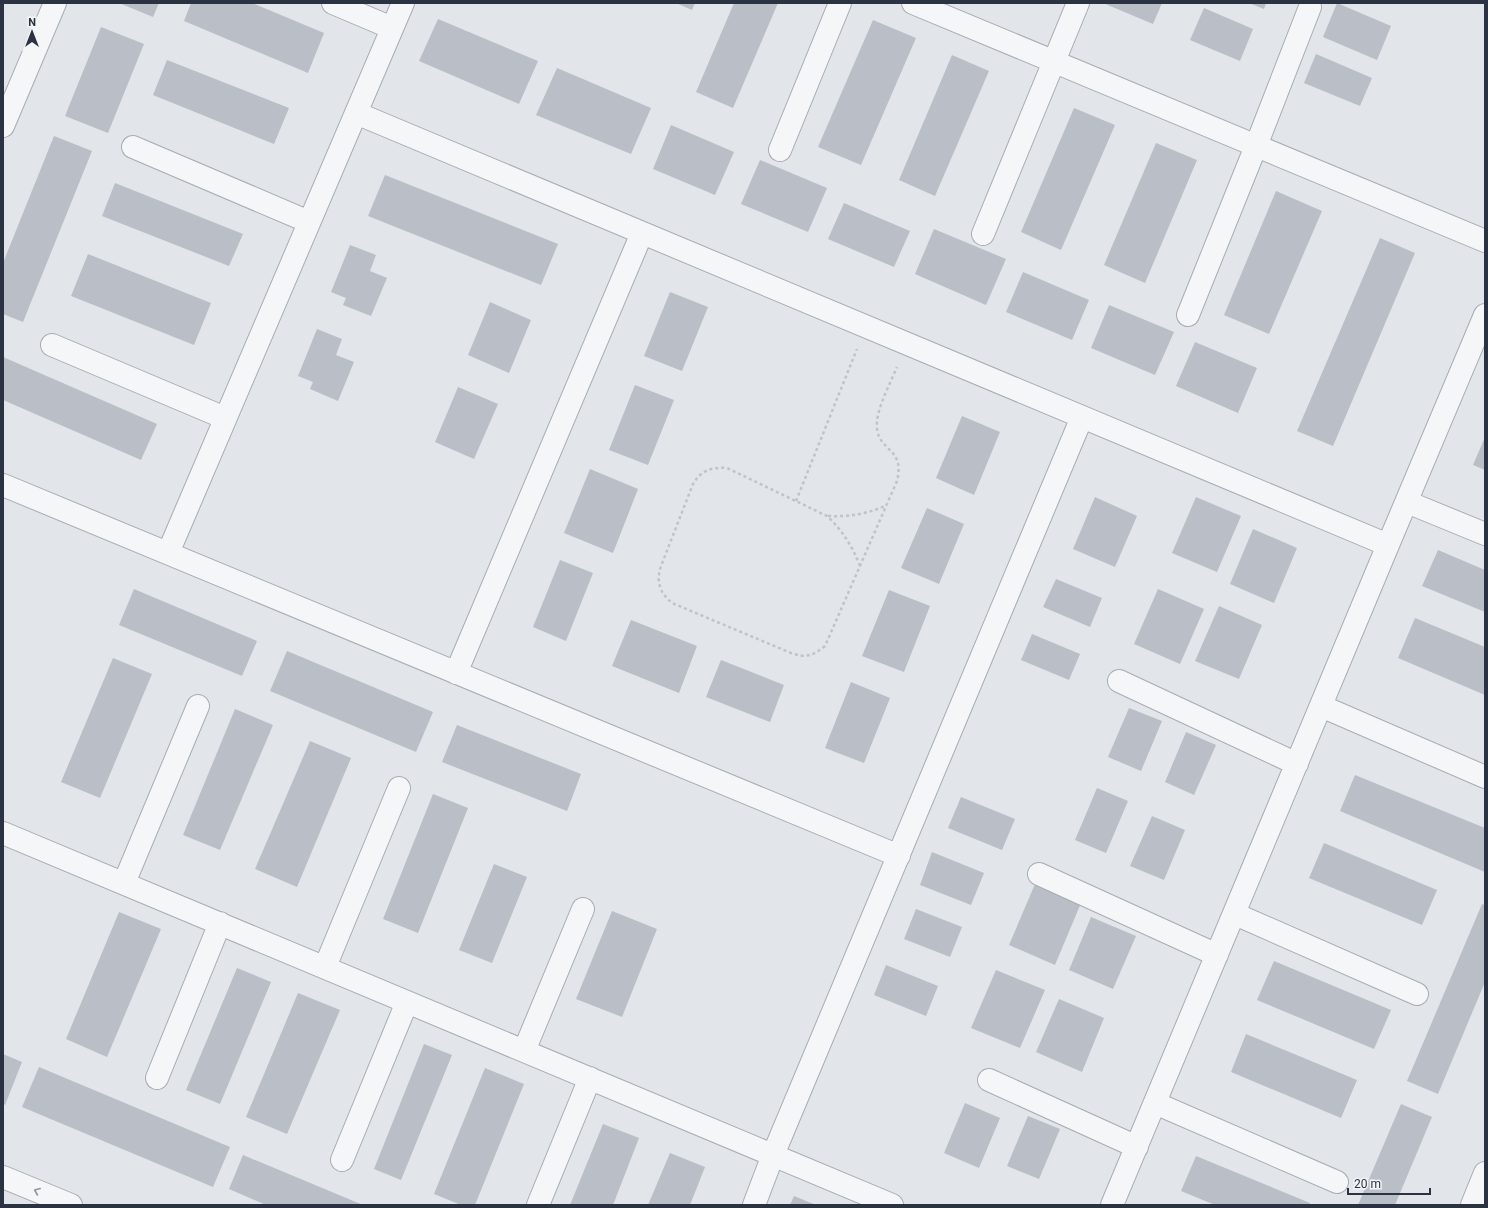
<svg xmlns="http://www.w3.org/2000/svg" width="1488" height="1208" font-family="Roboto,sans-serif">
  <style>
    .building { fill: #babec6 }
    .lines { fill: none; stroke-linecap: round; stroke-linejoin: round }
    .minor-casing { stroke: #a7acb4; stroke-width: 24 }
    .path { stroke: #c0c3c8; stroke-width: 2.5; stroke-dasharray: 3 3; stroke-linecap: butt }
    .minor { stroke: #f5f6f8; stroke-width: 22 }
    .oneway { stroke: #90949c }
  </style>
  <rect width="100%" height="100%" fill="#e2e5ea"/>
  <path class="building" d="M119,3H159L153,17Z
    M191,3H252L324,33L308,73L184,21Z
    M676,3H695L692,10Z
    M734,3H778L733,108L696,92Z
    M1103,3H1162L1153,24Z
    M1249,3H1266L1264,9Z
    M1337,3L1391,26L1377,60L1323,37Z
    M1204,8L1253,29L1240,61L1190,40Z
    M438,19L538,61L519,104L419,61Z
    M873,20L916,38L861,165L818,147Z
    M101,27L144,44L108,133L65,116Z
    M1316,54L1372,78L1360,106L1304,83Z
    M952,55L989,71L935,196L899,180Z
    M167,60L289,108L274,144L153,95Z
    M557,68L651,108L631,154L536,115Z
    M1074,108L1115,125L1061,250L1021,232Z
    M671,125L734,152L715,195L653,169Z
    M54,136L92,151L23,322L3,314V263Z
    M1156,143L1197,160L1145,283L1104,265Z
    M760,160L827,188L808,232L741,204Z
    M385,175L558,244L541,285L368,216Z
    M115,183L243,234L229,266L102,216Z
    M1276,191L1322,211L1269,334L1224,315Z
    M844,203L910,231L894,267L828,239Z
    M934,229L1006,259L986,305L915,274Z
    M1380,238L1415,253L1333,446L1297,431Z
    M350,245L376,255L370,271L387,278L371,316L343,305L346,298L331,292Z
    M88,254L211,303L194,345L71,296Z
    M1023,272L1089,300L1072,340L1006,312Z
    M670,292L708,307L682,371L644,356Z
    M490,302L531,320L509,373L468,355Z
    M1109,305L1174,332L1155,375L1091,348Z
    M317,329L342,339L336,355L354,362L338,401L310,389L313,382L298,376Z
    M1195,342L1257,368L1238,413L1176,386Z
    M3,357L157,424L141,460L3,400Z
    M635,385L674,400L648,465L609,450Z
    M458,387L498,404L474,459L435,442Z
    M962,416L1000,432L974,495L936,478Z
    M1485,437V470L1473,465Z
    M590,469L638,489L613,553L564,533Z
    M1095,497L1137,516L1115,567L1073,549Z
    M1196,497L1241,516L1217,572L1172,553Z
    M927,508L964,524L939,584L901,568Z
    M1253,529L1297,548L1274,603L1230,584Z
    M1438,550L1485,570V612L1422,586Z
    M560,560L593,573L566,641L533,627Z
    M1056,579L1102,598L1090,627L1043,607Z
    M134,589L257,641L242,676L119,625Z
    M1158,589L1204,609L1180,664L1134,644Z
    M889,590L930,606L904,672L862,656Z
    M1219,606L1262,625L1239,679L1195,661Z
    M1415,618L1485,647V695L1398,658Z
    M631,620L697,646L679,693L612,666Z
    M1032,634L1080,654L1069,680L1021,660Z
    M287,651L433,712L416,752L270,691Z
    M113,658L152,674L100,798L61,782Z
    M721,660L784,685L770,722L706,697Z
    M851,682L890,698L864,763L825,748Z
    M1129,708L1162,721L1141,771L1108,757Z
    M235,709L273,725L220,850L183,835Z
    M457,725L581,774L567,811L442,762Z
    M1186,732L1216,745L1194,795L1165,782Z
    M310,741L351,758L297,887L255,869Z
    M1355,775L1485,828V872L1340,811Z
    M1097,788L1128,801L1106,853L1075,840Z
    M433,794L468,808L418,933L383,919Z
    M961,797L1015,819L1002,850L948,828Z
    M1152,816L1185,830L1164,880L1130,866Z
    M1324,843L1437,890L1422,925L1309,878Z
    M932,852L984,873L971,905L920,885Z
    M494,864L527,877L492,963L459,950Z
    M1035,884L1081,903L1055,965L1009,945Z
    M1482,904L1485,905V982L1438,1094L1407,1081Z
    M916,909L962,927L950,957L904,939Z
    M612,911L657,929L622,1017L576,999Z
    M119,912L161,929L107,1057L66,1039Z
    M1091,917L1136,936L1113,989L1069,970Z
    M1274,961L1391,1010L1374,1049L1257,1000Z
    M886,965L938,986L926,1016L874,995Z
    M237,968L271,982L220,1104L186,1090Z
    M996,970L1045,990L1020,1048L971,1028Z
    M298,993L340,1010L287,1134L246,1117Z
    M1059,999L1104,1018L1082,1072L1036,1052Z
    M1246,1034L1357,1080L1341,1118L1231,1072Z
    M424,1044L452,1055L401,1180L374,1169Z
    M3,1054L22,1062L5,1105L3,1104Z
    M39,1067L230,1147L213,1187L22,1107Z
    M485,1068L524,1084L475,1205H461L434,1194Z
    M965,1103L1000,1118L979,1168L944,1153Z
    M1401,1104L1432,1117L1395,1205H1358Z
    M1028,1116L1060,1129L1039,1179L1007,1166Z
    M603,1124L639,1138L613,1205H570Z
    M670,1153L705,1167L690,1205H648Z
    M243,1155L363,1205H266L229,1189Z
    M1196,1156L1310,1203L1309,1205H1215L1181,1191Z
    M794,1196L816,1205H790Z"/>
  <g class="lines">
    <g class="minor-casing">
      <path id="minor" d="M333,3L392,28
        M913,3L1485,241
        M356,113L1388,545
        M3,126L55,3
        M133,147L309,222
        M780,150L840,3
        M983,234L1078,3
        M1188,315L1256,146L1310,7
        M52,345L225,418
        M3,485L899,856
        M1407,502L1485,534
        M168,553L403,3
        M456,673L642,233
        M1119,681L1297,764
        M1321,706L1485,777
        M3,833L892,1205
        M1039,874L1217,955
        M124,883L198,706
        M1235,914L1417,994
        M325,967L399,788
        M524,1051L583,909
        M157,1078L220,923
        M989,1080L1137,1147
        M1155,1103L1337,1182
        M342,1160L407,1002
        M3,1177L71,1205
        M538,1205L590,1078
        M754,1205L773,1155L1082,417
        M1112,1205L1388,545L1485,315
        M1472,1205L1485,1173"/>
    </g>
    <path class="path" d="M796,501L857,349
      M828,516C849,517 866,514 885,506
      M860,566C852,546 843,531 827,516L727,468C712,467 701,470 693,484L661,566C656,581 659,592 672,603L791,653C805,658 813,656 825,646L897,481C905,448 880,452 877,429C875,411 890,384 897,367"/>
    <use href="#minor" class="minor"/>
  </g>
  <defs><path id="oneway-chevron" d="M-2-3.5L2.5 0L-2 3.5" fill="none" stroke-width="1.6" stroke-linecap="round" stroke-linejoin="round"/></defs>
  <use class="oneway" href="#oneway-chevron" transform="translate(37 1191) rotate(-157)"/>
  <rect width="1488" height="1208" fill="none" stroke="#2b3241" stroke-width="8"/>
  <g transform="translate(32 32)" stroke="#f2f4f7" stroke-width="3" paint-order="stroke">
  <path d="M0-3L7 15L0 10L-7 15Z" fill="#2b3241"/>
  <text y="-6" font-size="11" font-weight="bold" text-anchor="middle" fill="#2b3241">N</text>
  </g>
  <path d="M1348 1188v6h82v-6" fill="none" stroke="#2b3241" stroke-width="2"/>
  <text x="1354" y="1188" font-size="12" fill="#2b3241" stroke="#f2f4f7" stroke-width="3" paint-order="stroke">20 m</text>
</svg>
